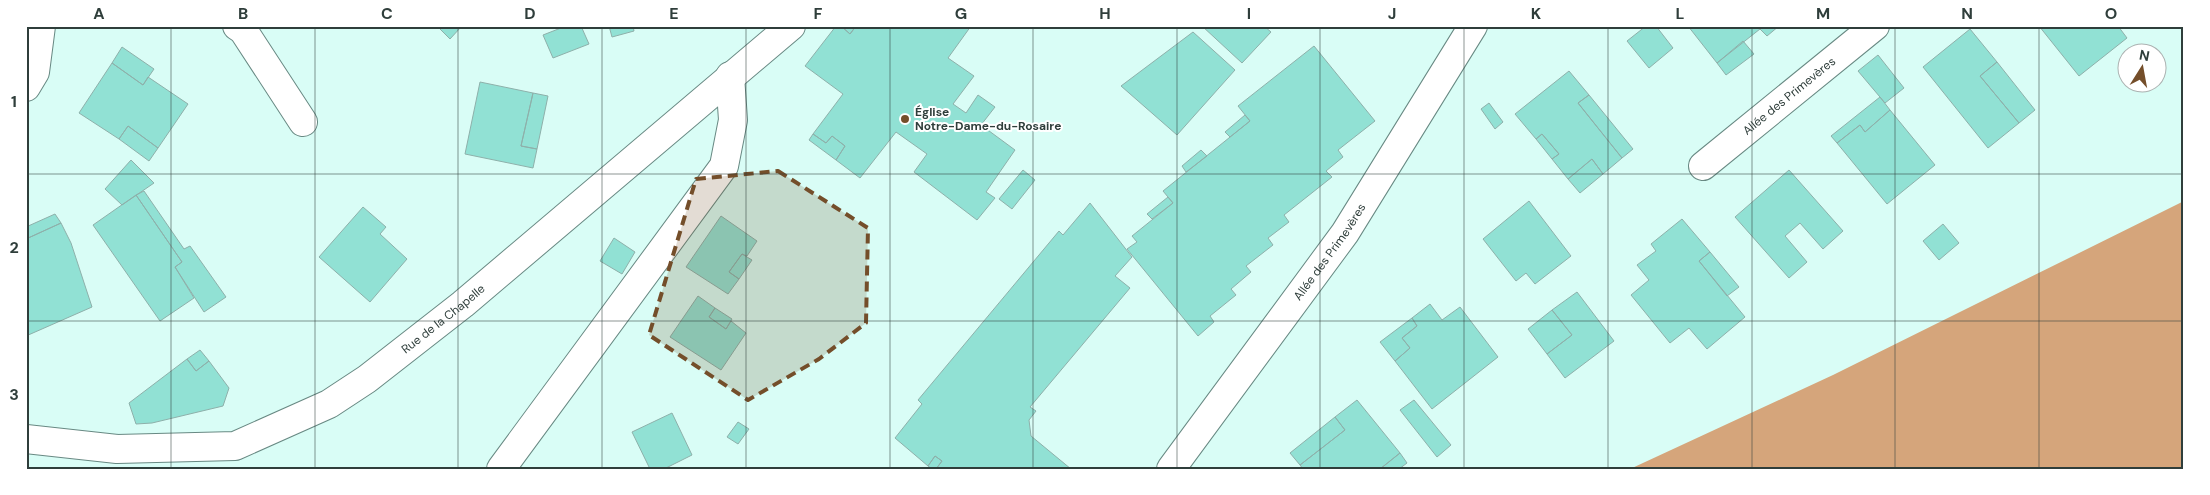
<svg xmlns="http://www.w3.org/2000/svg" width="2210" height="495" font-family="'DM Sans',sans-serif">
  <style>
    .forest { fill: #d5a57b }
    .building { fill: #91e1d4; stroke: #8eb0aa }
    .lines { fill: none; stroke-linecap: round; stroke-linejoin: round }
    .minor-casing { stroke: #688983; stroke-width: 30 }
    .major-casing { stroke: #688983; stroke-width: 30 }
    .minor { stroke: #fff; stroke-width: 28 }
    .major { stroke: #fff; stroke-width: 28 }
    .marked { fill: #744e2a; fill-opacity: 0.2; stroke: #744e2a; stroke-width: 4; stroke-dasharray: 10 6; stroke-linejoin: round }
    .grid { fill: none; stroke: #2f3e3b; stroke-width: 1; stroke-opacity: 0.55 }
    .poi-dot { fill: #744e2a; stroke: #fff; stroke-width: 2 }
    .labels { text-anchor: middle; stroke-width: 4; stroke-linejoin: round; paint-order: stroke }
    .street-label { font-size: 12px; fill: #2f3e3b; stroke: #fff }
    .poi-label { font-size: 12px; font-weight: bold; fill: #2f3e3b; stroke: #fff; text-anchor: start }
    .neatline { fill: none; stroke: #2f3e3b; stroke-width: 2 }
    .grid-label { font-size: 16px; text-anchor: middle; font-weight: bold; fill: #2f3e3b }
  </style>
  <rect width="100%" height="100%" fill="#d9fdf6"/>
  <path class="forest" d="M2184,201V469H1630L1833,375Z"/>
  <path class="building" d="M437,26H460L461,27L450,39Z
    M566,26H581L589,44L553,58L543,35Z
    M609,26H633L634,31L612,37Z
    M836,26H841L850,34L856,26H971L948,58L974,76L953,104L966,113L978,95L995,107L981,125L1015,150L986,192L995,198L977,220L914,172L927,154L896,132L860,178L836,160L845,146L832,136L826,143L813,134L843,94L805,66Z
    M841,26H856L850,34Z
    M1202,26H1264L1271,32L1242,63Z
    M1646,26H1656L1673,48L1649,68L1627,41Z
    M1688,26H1779L1767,36L1760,29L1717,63Z
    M2039,26H2118L2127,38L2079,76Z
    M1970,29L1997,62L1980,76L2019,123L1988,148L1923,67Z
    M1193,32L1235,70L1177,135L1121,86Z
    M1743,41L1754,54L1726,75L1717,63Z
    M1314,46L1375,121L1338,150L1343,157L1326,171L1332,177L1284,215L1289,222L1268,238L1273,245L1246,266L1251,272L1231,289L1236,295L1210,316L1214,322L1198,336L1127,249L1137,242L1132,236L1173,203L1163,191L1250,121L1238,106Z
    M122,47L154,69L143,85L112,63Z
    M1878,55L1904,88L1885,103L1858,71Z
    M1997,62L2035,110L2019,123L1980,76Z
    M112,63L143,85L148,77L188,104L158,148L128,126L119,139L79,113Z
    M1569,71L1589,95L1578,103L1622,158L1603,174L1592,159L1568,179L1552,159L1559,154L1542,134L1536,139L1515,114Z
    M480,82L533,93L521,146L537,149L533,168L465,154Z
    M533,93L548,96L537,149L521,146Z
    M1589,95L1633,149L1622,158L1578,103Z
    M1880,97L1890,110L1865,132L1860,125L1837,143L1831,136Z
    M1489,103L1503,122L1495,129L1481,109Z
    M1890,110L1935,165L1887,204L1837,143L1860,125L1865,132Z
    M1245,115L1250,121L1230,137L1225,132Z
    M128,126L158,148L149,161L119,139Z
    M813,134L826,143L832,136L845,146L836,160L809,140Z
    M1542,134L1559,154L1552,159L1536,139Z
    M1201,150L1207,156L1186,172L1182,166Z
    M1592,159L1603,174L1580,193L1568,179Z
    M131,160L154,183L122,205L105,189Z
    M1023,170L1035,180L1012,209L999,199Z
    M1789,170L1843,231L1823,249L1800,223L1785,236L1807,262L1789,278L1735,217Z
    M144,191L184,249L190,246L226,297L204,312L175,267L182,262L136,195Z
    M136,195L182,262L175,267L194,298L160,321L93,225Z
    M1168,197L1173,203L1152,219L1147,214Z
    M1529,201L1571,256L1535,284L1526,273L1516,281L1483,239Z
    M1090,203L1132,257L1115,276L1130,288L1030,407L1036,411L1029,420L1031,436L1071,469H936L942,461L935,456L928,466L895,438L922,404L918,400L1059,231L1063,235Z
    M363,207L386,227L380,234L407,259L370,302L319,257Z
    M55,214L61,223L26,239V227Z
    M721,216L757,241L747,256L742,254L729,272L739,279L728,294L686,267Z
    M1682,219L1710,252L1699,261L1745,317L1707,349L1689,328L1670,343L1631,295L1649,280L1637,265L1656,251L1651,244Z
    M61,223L71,243L92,307L26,336V239Z
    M1943,224L1959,243L1939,260L1923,241Z
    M614,238L635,252L622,274L600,261Z
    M1710,252L1739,287L1727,296L1699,261Z
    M742,254L752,260L739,279L729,272Z
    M1577,292L1614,341L1565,378L1547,354L1572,335L1552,310Z
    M698,296L715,308L709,317L726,329L731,321L746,333L721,370L670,337Z
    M1430,304L1442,320L1460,307L1498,357L1432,409L1395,361L1410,348L1402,338L1417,326L1412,318Z
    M715,308L732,319L726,329L709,317Z
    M1552,310L1572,335L1547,354L1528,329Z
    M1412,318L1417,326L1402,338L1410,348L1395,361L1380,342Z
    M200,350L209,361L196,371L187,359Z
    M187,359L196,371L209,361L229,388L223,406L152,423L136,424L129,403Z
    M1357,400L1400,453L1380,469H1303L1300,465L1345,430L1335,417Z
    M1414,400L1451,445L1437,457L1400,410Z
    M672,413L692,455L664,469H650L632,432Z
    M1335,417L1345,430L1300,465L1290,453Z
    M738,422L749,429L738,444L727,437Z
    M1400,453L1407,463L1399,469H1380Z
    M935,456L942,461L936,469H932L928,466Z"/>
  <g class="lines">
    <g class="minor-casing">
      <g id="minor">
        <path d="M237,26L243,30L303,122"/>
        <path id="s1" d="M1703,166L1875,26"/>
        <path id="s2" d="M26,439L117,449L235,446L329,404L367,379L463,304L791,26"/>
        <path d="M501,469L724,166L733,120L730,76"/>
        <path id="s3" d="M1171,469L1345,233L1473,26"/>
      </g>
    </g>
    <g class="major-casing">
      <path id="major" d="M26,87L35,72L41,26"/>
    </g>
    <use href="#minor" class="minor"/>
    <use href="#major" class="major"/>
  </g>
  <path class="marked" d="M778,171L868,228L866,323L819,359L748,400L649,335L696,179Z"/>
  <path class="grid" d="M171,26V469M315,26V469M458,26V469M602,26V469M746,26V469M890,26V469M1033,26V469M1177,26V469M1320,26V469M1464,26V469M1608,26V469M1752,26V469M1895,26V469M2039,26V469M26,174H2184M26,321H2184"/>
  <circle class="poi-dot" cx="905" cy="119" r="5"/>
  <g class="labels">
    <g class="street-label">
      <text dy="4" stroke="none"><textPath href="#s1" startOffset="111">Allée des Primevères</textPath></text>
      <text dy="4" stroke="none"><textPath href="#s3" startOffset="269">Allée des Primevères</textPath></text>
      <text dy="4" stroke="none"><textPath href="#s2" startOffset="455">Rue de la Chapelle</textPath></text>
    </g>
    <g class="poi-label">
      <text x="915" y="116">Église<tspan x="915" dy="14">Notre-Dame-du-Rosaire</tspan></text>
    </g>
  </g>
  <rect width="2210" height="495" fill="none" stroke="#ffffff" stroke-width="55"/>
  <g transform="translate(2142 68) rotate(11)"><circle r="24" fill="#ffffff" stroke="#acb2b1"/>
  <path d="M0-4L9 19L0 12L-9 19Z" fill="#744e2a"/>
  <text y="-8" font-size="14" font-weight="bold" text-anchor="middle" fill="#2f3e3b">N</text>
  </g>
  <rect x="28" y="28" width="2154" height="440" class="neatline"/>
  <g class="grid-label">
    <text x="99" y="19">A</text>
    <text x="243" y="19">B</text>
    <text x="387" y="19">C</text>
    <text x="530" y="19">D</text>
    <text x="674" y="19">E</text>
    <text x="818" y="19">F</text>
    <text x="961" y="19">G</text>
    <text x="1105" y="19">H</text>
    <text x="1249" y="19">I</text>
    <text x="1392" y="19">J</text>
    <text x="1536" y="19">K</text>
    <text x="1680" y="19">L</text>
    <text x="1823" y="19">M</text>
    <text x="1967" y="19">N</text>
    <text x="2111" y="19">O</text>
    <text x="14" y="107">1</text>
    <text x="14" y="253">2</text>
    <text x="14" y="400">3</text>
  </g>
</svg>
